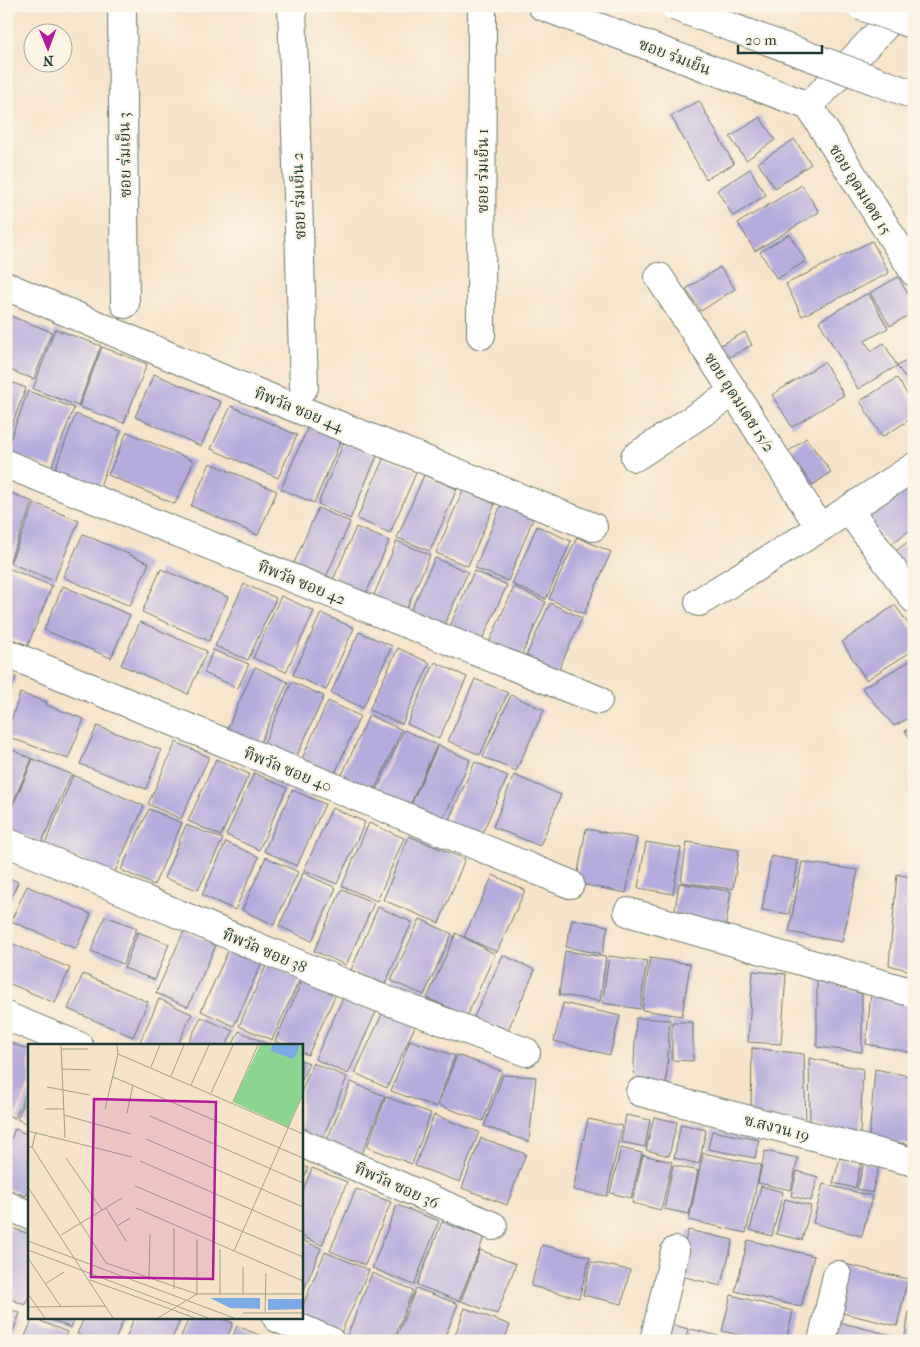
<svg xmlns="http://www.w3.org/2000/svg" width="920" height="1347" font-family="'IM FELL French Canon','Noto Serif Thai',serif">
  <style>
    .building { fill: #b5acdd }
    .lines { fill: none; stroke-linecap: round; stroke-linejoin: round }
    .minor-casing { stroke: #6a7768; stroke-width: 30 }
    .minor { stroke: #fff; stroke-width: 28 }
    .highway-bridge-casing { stroke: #6a7768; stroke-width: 30; stroke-linecap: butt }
    .highway-bridge { stroke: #fff; stroke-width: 28 }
    .labels { text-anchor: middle; stroke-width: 4.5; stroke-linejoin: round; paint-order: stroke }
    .street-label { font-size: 16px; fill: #1f3d34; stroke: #fcf5e5 }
    .inset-road { fill: none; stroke: #a0a18d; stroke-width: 1 }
    .view { fill: #b5179e; fill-opacity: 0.15; stroke: #b5179e; stroke-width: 2.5 }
    .inset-edge { fill: none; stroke: #1f3d34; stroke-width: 2.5 }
  </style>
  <rect width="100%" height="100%" fill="#fcf5e5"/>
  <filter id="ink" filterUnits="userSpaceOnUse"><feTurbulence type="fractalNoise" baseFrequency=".02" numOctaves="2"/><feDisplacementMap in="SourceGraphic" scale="10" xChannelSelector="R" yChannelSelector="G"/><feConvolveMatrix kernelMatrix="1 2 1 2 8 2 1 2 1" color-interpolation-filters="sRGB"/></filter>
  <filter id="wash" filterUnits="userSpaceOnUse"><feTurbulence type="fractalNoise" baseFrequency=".0096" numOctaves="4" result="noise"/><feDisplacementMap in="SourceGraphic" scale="20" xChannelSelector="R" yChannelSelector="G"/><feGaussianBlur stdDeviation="1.12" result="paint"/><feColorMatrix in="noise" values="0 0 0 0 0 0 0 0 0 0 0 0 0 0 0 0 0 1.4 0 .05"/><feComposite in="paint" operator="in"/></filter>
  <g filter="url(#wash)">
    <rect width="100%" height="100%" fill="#f6e3c9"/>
    <g id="blocks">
      <path class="building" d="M699,101L734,164L706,179L671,116Z
        M760,117L775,140L746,160L730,137Z
        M794,139L811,164L775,188L758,163Z
        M750,169L766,195L733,216L717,190Z
        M802,185L819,212L755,251L738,223Z
        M789,234L806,261L777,279L760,252Z
        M872,241L889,273L802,316L786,284Z
        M720,267L735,289L701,311L686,289Z
        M898,277L914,304V312L890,326L870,293Z
        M868,293L888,328L865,341L871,351L884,343L897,366L858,389L819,321Z
        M8,315L52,332L34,379L6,369V321Z
        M55,329L101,346L78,406L33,389Z
        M745,332L752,345L726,359L719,346Z
        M102,347L147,364L124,423L79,407Z
        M914,357V390L897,366Z
        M824,362L844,395L792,427L772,395Z
        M154,374L221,402L201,446L135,417Z
        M897,378L914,405V417L882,437L860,401Z
        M6,380L26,388L8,435H6Z
        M28,391L74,408L51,468L6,451Z
        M231,406L297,435L278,478L211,449Z
        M76,414L121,431L98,491L53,474Z
        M308,427L341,441L314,503L281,489Z
        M127,432L194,461L175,504L108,475Z
        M806,438L831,472L813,485L788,452Z
        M344,442L377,456L350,519L318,504Z
        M384,457L417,471L390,533L357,519Z
        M210,463L277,491L258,535L191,506Z
        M914,474V527L890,545L855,507Z
        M424,475L457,489L430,551L397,538Z
        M463,490L495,504L468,566L436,553Z
        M6,491L33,502L9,562L6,561Z
        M35,503L79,521L54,581L10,563Z
        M501,505L533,519L508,581L475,568Z
        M318,508L350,522L323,584L291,570Z
        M537,526L571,541L546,599L512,584Z
        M356,527L389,541L362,603L329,589Z
        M83,534L149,563L130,606L63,577Z
        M577,537L611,552L584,614L549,599Z
        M914,537V586L892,554Z
        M397,541L430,555L403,617L370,604Z
        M435,558L468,572L440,634L407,619Z
        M8,568L52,586L28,645L6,637V572Z
        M161,569L228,597L209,641L142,612Z
        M474,571L507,585L479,647L447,633Z
        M244,584L276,598L248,660L215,646Z
        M63,586L130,615L111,658L44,630Z
        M514,587L546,602L518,663L486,649Z
        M281,596L314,611L286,672L253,658Z
        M550,603L582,618L554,680L522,665Z
        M895,605L914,632V650L866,680L842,642Z
        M321,613L354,628L326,690L293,675Z
        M140,622L207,651L188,694L121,665Z
        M359,632L392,646L363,708L331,693Z
        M398,648L430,663L402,724L369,710Z
        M213,650L249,664L238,688L204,673Z
        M914,659V715L894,726L862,688Z
        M435,662L467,677L439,739L407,724Z
        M255,667L288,682L260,743L227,729Z
        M6,673L16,677L6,702Z
        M475,679L508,693L480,755L448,741Z
        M292,682L324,696L296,758L264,743Z
        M20,693L47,702L46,705L84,719L68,759L6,736Z
        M511,695L544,710L516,771L483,757Z
        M328,701L360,716L333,778L300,763Z
        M369,715L402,730L374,791L341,777Z
        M97,726L161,750L146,789L80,764Z
        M914,726V744L905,731Z
        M404,730L437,745L409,807L376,792Z
        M176,742L209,757L181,819L148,804Z
        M438,745L470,760L442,822L410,807Z
        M6,747L32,759L6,818Z
        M33,759L71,774L42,842L6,828V822Z
        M216,759L249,774L221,836L188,821Z
        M475,762L508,776L480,838L447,824Z
        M254,773L287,788L259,850L226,835Z
        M73,775L144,806L114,874L45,844Z
        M514,775L561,795L540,846L493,827Z
        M292,790L325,804L297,866L264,851Z
        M332,808L365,822L337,884L304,870Z
        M149,809L182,823L154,885L121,870Z
        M369,823L404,838L377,901L342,886Z
        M186,825L223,839L198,890L164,878Z
        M586,829L637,838L626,893L576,883Z
        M409,836L465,859L439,923L383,900Z
        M226,842L259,857L235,910L202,895Z
        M646,842L681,848L673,894L638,888Z
        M687,842L739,850L733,889L681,882Z
        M771,856L798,861L789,914L762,910Z
        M266,857L298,872L274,925L242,910Z
        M802,862L858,870L842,942L789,932Z
        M303,873L336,888L312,941L279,926Z
        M897,874L914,878V972L889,965Z
        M493,875L525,890L497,952L464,937Z
        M6,877L18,882L6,910Z
        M679,883L731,891L725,930L673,923Z
        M27,886L91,914L76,949L11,921Z
        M342,889L374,903L346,965L314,951Z
        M378,907L412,922L385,984L351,970Z
        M105,916L137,928L123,964L91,951Z
        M420,919L452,934L424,995L391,981Z
        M572,919L608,926L602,954L566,947Z
        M184,931L216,945L188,1007L156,993Z
        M138,932L169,944L155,980L124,968Z
        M456,933L495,954L467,1016L427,998Z
        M6,941L70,968L55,1003L6,982Z
        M229,949L261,964L234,1026L201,1011Z
        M565,951L606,957L600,1001L559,995Z
        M503,955L535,970L507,1032L474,1017Z
        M609,956L647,961L640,1009L602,1003Z
        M650,958L690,964L682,1016L642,1010Z
        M267,964L300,979L272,1040L239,1026Z
        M753,971L786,974L781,1044L748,1042Z
        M83,974L148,1002L133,1037L68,1009Z
        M817,978L862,994V1052L817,1047Z
        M303,979L336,994L308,1055L301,1052V1046H286L275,1041Z
        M871,993L914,1006V1053L866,1044Z
        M343,998L376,1012L348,1074L315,1059Z
        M159,999L192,1014L177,1046H138Z
        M563,1003L620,1016L610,1055L554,1041Z
        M383,1012L415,1026L387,1088L355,1073Z
        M201,1017L233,1031L226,1046H187Z
        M636,1018L670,1020L666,1087L633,1086Z
        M672,1022H693V1061L672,1060Z
        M239,1031L272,1046H232Z
        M410,1040L455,1056L436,1107L391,1091Z
        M6,1041L29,1050V1085L15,1118L6,1115Z
        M752,1048L804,1054L806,1125L751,1114Z
        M457,1055L502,1071L483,1121L438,1105Z
        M809,1058L863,1069L860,1133L810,1125Z
        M301,1060L309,1063L301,1082Z
        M313,1063L347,1077L322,1140L301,1132V1092Z
        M875,1069L914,1077L913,1145L869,1138Z
        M503,1075L536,1077L529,1142L484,1126Z
        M351,1082L385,1096L360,1159L325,1145Z
        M29,1091V1125L17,1119Z
        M386,1097L431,1113L412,1164L367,1147Z
        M434,1115L479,1132L460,1182L415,1166Z
        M626,1115L650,1120L645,1147L621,1142Z
        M654,1117L677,1122L669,1156L646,1150Z
        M588,1119L622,1126L607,1196L573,1190Z
        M681,1124L706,1130L699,1164L674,1158Z
        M15,1129L29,1135V1189L26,1196L6,1188V1150Z
        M712,1131L759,1140L755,1158L708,1149Z
        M481,1138L526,1154L507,1205L462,1188Z
        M621,1148L642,1153L631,1198L610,1193Z
        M765,1151L798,1158L791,1190L758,1183Z
        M703,1153L761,1165L746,1233L689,1220Z
        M643,1155L672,1162L661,1210L632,1203Z
        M840,1158L861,1163L855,1188L833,1183Z
        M864,1162L879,1166L872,1193L857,1189Z
        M673,1165L698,1171L689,1214L664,1209Z
        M301,1166L308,1168L301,1185Z
        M312,1168L347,1182L322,1245L301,1236V1195Z
        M797,1171L818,1177L811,1201L791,1196Z
        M823,1184L872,1196L862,1236L813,1223Z
        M761,1186L783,1192L772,1236L750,1230Z
        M356,1189L391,1202L365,1265L330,1251Z
        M785,1199L811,1206L802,1240L776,1234Z
        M397,1205L439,1221L414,1285L372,1268Z
        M442,1222L484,1238L459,1301L417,1285Z
        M10,1227L29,1234V1295L25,1305L6,1297V1236Z
        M688,1230L733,1240L721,1286L677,1275Z
        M301,1240L321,1248L301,1297Z
        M748,1240L814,1256L801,1307L735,1291Z
        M542,1245L590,1257L579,1298L531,1286Z
        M480,1250L516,1264L497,1314L461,1301Z
        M325,1252L369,1270L341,1333L301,1316V1310Z
        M591,1262L630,1270L622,1304L583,1295Z
        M845,1264L908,1279L897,1326L834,1311Z
        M372,1273L413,1290L393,1341H358L347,1336Z
        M416,1288L458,1304L443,1341H395Z
        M731,1295L793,1311L786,1341H763L722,1331Z
        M6,1308L20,1313L9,1341H6Z
        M465,1308L510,1325L504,1341H453Z
        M909,1312L914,1313V1341H904Z
        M33,1318L67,1332L63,1341H23Z
        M46,1318H75L71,1328Z
        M84,1318H124L115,1341H94L77,1334Z
        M134,1318H181L171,1341H125Z
        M189,1318H220L233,1323L226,1341H179Z
        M834,1321L899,1337L898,1341H829Z
        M662,1322L688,1329L685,1341H657Z
        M237,1326L274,1341H231Z
        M691,1329L722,1337L721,1341H688Z"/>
    </g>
  </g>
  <g filter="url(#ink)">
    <use href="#blocks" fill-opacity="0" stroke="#6a7768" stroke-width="1"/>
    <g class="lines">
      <g class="minor-casing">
        <path id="minor" d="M122,6L125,304
          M292,6L304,387
          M542,6L809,106
          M809,106L914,272
          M809,106L904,6
          M659,277L734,392L820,528
          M6,286L223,379L593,527
          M481,335L482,6
          M635,457L734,392
          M6,464L598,700
          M849,510L914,599
          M699,602L820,528L914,467
          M6,653L570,884
          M6,842L375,996L526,1052
          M628,912L914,993
          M6,1016L79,1046
          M640,1092L914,1162
          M301,1143L493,1226
          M6,1205L29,1215
          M277,1318L330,1341
          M654,1341L675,1251
          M822,1341L837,1275"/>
      </g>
      <use href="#minor" class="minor"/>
      <g class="highway-bridge-casing">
        <path id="highway-bridge" d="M674,6L914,95
          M861,6L914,25"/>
      </g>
      <use href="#highway-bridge" class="highway-bridge"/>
    </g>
  </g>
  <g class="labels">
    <g class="street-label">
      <text transform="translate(675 56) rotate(21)" y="6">ซอย ร่มเย็น</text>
      <text transform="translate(124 155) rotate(-91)" y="6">ซอย ร่มเย็น 3</text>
      <text transform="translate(482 171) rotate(-90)" y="6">ซอย ร่มเย็น 1</text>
      <text transform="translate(861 189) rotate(58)" y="6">ซอย อุดมเดช 15</text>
      <text transform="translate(298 196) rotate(-92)" y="6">ซอย ร่มเย็น 2</text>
      <text transform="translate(740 402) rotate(57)" y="6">ซอย อุดมเดช 15/2</text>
      <text transform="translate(299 409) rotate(22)" y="6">ทิพวัล ซอย 44</text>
      <text transform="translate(302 582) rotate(22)" y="6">ทิพวัล ซอย 42</text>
      <text transform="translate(288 769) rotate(22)" y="6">ทิพวัล ซอย 40</text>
      <text transform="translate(265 950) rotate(23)" y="6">ทิพวัล ซอย 38</text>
      <text transform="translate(777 1127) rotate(15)" y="6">ซ.สงวน 19</text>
      <text transform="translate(397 1185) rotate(24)" y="6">ทิพวัล ซอย 36</text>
    </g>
  </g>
  <g transform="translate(28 1044)">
    <rect width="275" height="275" fill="#f6e3c9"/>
    <path d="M232,1H275V49L260,83L205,58Z" fill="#8cd590"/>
    <path d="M244,1H271L270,7L265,15L243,7ZM182,254H232V265L202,264ZM240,255H275V265L240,266Z" fill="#7caae5"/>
    <path class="inset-road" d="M33,1L37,94M34,5H60M90,10L275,90M123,23L132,1M34,25L63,26M143,32L156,1M85,33L275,114M163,41L181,1M19,43L62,51M183,49L205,1M205,58L230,1M17,65H36M77,65L90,10L89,1M99,69L105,41M36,71L103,90M122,72L275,139M0,87L104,113M118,95L275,163M0,103H4L8,88M4,103L78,219M38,114L74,166M112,117L275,188M107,142L275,213M0,143L85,274M78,164L98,197M108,164L275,237M89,182L102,174M146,184V245M33,191L94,154M0,197L206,274M192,205V251M0,206L180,274M206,207L275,50M0,214L33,263M78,219L169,250H275M62,236L167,274M121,236L122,190M17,240L36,228M0,250L17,274M169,250V195M215,251V223M0,263L77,262M237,268L238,229M215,269H275M130,274L169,250"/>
    <path class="view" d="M66,55L188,58L185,235L63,233Z"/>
    <rect width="275" height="275" class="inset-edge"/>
  </g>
  <rect width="920" height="1347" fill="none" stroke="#fcf5e5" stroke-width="25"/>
  <g transform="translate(48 48) rotate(179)"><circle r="24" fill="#fcf5e5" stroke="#a4ab9e"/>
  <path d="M0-4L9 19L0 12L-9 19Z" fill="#b5179e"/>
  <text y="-8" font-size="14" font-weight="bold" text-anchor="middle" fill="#1f3d34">N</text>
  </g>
  <path d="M738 45v8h84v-8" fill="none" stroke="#1f3d34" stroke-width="2.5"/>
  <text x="745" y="45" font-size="15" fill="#1f3d34" stroke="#fcf5e5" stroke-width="4" paint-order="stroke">20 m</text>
</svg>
